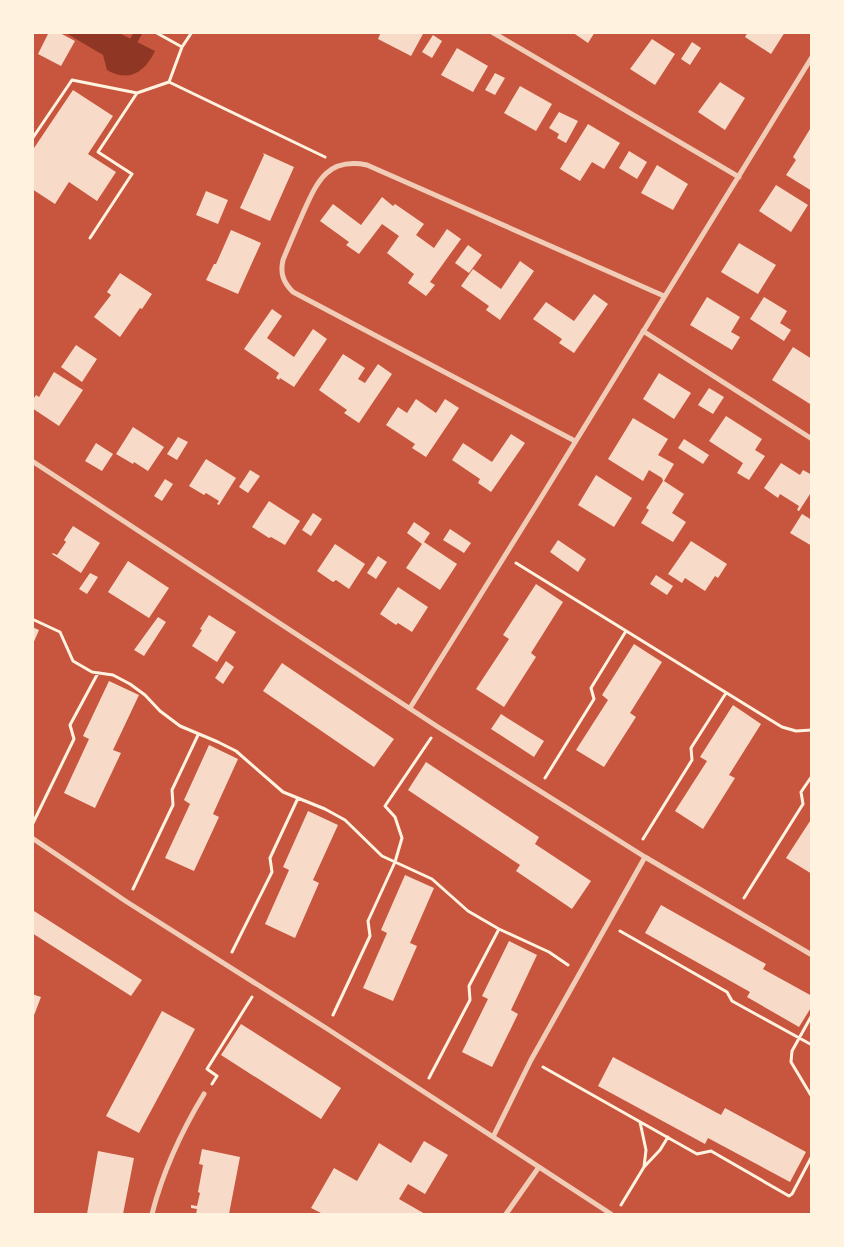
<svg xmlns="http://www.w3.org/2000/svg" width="844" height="1247" font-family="Figtree,sans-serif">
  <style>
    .water { fill: #8f3625 }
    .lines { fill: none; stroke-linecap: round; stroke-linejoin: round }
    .stream { stroke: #8f3625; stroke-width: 8 }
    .building { fill: #f7dbc8 }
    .path { stroke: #fff3e0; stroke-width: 3 }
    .minor { stroke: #f1ccb7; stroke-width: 5 }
  </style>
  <rect width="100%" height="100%" fill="#c8553d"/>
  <path class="water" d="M66,33H119L155,51C145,72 129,83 107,70L103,55Z"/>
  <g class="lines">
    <path class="stream" d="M134,40L138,33"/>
  </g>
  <path class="building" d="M49,32H58L75,41L61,66L38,54Z
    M381,32H424L411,56L378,39Z
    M572,32H595L588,43Z
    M748,32H785L771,54L745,37Z
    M433,35L442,41L432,58L422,52Z
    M652,39L675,54L655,85L630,69Z
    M692,42L701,48L690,65L681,59Z
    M457,48L488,66L473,92L441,75Z
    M495,73L505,78L495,95L485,90Z
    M720,82L745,98L725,130L698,112Z
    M520,86L552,104L536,131L504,113Z
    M73,90L113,116L88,154L116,172L97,201L69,182L55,204L32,189V151Z
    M559,112L578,121L566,143L557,138L559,134L549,128Z
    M588,124L620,143L604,169L592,162L580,181L560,169Z
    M810,129L812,130V191L786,175L796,160L793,157Z
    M629,151L647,162L637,179L619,168Z
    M263,153L294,167L270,221L240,208L264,155Z
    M657,165L688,184L673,210L641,193Z
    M776,185L808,205L791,232L759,211Z
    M206,191L228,200L218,224L196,215Z
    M382,197L393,206L395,204L424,224L416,235L434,248L447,229L461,239L430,282L435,285L426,296L408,283L414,274L387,253L399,236L382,224L359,254L346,245L349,242L320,221L333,204L361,225Z
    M231,230L261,243L238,294L206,280L214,264H216Z
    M739,243L776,265L758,294L721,272Z
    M468,245L482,255L469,273L455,263Z
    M520,261L534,271L500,320L486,310L489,306L461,286L473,269L501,289Z
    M120,273L152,294L142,309L140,308L120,337L94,317L111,295L107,292Z
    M594,294L608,304L574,353L559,343L562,339L533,319L546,302L574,321Z
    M707,297L740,317L731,332L740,337L732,350L690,325Z
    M764,297L787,311L780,323L791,330L784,341L750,319Z
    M272,309L282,316L267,338L294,357L313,329L327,339L294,387L280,378L279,380L276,378L279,373L244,349Z
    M76,345L97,359L82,382L61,367Z
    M793,347L812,359V402L810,404L772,380Z
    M343,354L365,368L358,379L365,383L378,364L392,374L359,423L344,413L347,410L319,390Z
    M54,372L83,390L59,426L32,408V401L36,395L39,397Z
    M659,373L691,393L674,419L643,399Z
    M709,388L724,397L713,414L698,405Z
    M416,399L436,413L445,399L459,408L426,457L412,448L415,444L386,425L398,407L407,413Z
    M726,416L762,439L755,450L765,456L749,480L737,473L743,463L709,441Z
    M633,418L668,439L658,455L674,464L664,481L684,494L672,513L686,522L673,542L641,523L649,510L646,508L663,481L662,478L649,470L643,481L608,459Z
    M133,427L164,447L148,471L134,462L133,464L116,454Z
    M511,434L525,443L491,492L478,483L480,479L452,460L463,443L492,462Z
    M178,437L188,442L177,460L167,454Z
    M684,439L709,455L703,464L678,448Z
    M96,443L113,454L102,471L85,461Z
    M206,459L236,478L219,505L217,504L219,501L206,493L204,495L189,486Z
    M781,463L800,475L803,470L812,475V491L799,511L797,510L799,506L780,494L778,498L764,488Z
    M250,470L260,476L248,493L239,487Z
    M596,475L632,498L614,527L578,505Z
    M165,479L173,484L162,501L154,496Z
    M269,501L300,521L285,545L271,537L269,538L252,527Z
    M313,513L322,519L311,536L302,530Z
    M802,514L812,520V546L790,533Z
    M414,522L430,533L424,542L457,564L440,590L406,568L422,544L407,533Z
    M73,526L100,543L81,573L52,554L53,553L57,555L66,542L64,540Z
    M450,529L471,543L464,553L443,540Z
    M558,540L586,559L578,572L550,552Z
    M691,541L727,564L718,578L715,576L705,591L685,578L682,583L668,574Z
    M335,544L365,564L349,589L336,580L333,582L317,571Z
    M378,556L387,562L376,579L367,573Z
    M128,561L169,588L149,618L108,592Z
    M90,573L98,577L87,594L79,589Z
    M656,575L673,586L667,595L650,584Z
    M536,584L563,602L531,653L536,657L504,707L476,689L509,639L503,635Z
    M398,587L428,607L412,632L398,623L396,625L380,614Z
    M209,615L236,632L217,662L192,646L202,630L200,629Z
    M158,617L166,622L144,656L134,650Z
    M32,627L39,630L32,646Z
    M634,644L662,662L630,713L636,717L604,767L576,750L608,700L602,695Z
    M226,661L234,667L223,684L215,678Z
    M282,663L394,739L374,767L263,691Z
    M109,681L139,695L113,750L121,753L95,808L64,793L89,739L83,736Z
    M733,705L761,724L729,775L735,778L703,829L675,811L707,761L700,757Z
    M501,714L544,741L534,757L491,729Z
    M209,745L238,759L213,814L219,817L194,871L165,858L190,804L184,800Z
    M426,762L539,837L535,844L591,881L572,909L516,871L520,865L408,790Z
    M308,811L338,825L313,880L319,883L295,938L265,924L289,870L283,867Z
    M812,818V874L786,858Z
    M405,875L434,888L410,943L417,946L393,1001L363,988L387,933L381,930Z
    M661,905L766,964L763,969L812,996V1006L799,1027L747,997L750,992L645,933Z
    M34,911L142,980L131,996L32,933V913Z
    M509,941L537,955L511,1010L518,1014L492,1067L462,1052L488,999L482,996Z
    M32,994L41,997L33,1018H32Z
    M162,1011L195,1029L139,1133L106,1116Z
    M241,1024L341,1088L321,1119L221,1055Z
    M613,1057L721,1115L725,1108L806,1152L790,1182L708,1138L705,1144L598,1086Z
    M424,1141L448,1155L425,1194L408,1184L399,1199L425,1214H323L311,1208L334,1168L357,1181L379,1143L411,1163Z
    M202,1149L240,1157L229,1214H196L197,1209L191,1208V1205L197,1206L200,1193L198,1192L203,1165L199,1164Z
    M98,1151L134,1158L123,1214H87Z"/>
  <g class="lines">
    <path class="path" d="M155,32L182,47L169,82L325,157
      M182,47L192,32
      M32,139L72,80L137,93
      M90,238L132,174L98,152L137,93L169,82
      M516,563L782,727L796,731L812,730
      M32,619L60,632L73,661L92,672L113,675L130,684L145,695L160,711L180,726L218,742L236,751L283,792L325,809L345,820L382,856L432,879L468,911L499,929L549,952L568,965
      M545,778L594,699L591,688L626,631
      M33,823L74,739L70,725L98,673
      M643,839L692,760L691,748L726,693
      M133,889L173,805L172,790L198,735
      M744,898L803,804L801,792L812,776
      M620,931L727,992L732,1001L812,1045
      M232,952L272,872L270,858L298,798
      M333,1015L370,936L368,921L395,862L402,838L395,817L385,806L431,738
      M812,1015L792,1051L791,1062L812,1097
      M543,1067L697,1154L711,1151L789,1196L792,1194L812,1156
      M429,1078L470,1000L469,986L499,929
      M212,1084L217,1076L207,1069L252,997
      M644,1167L660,1150L668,1137
      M621,1205L644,1167L646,1150L640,1122"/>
    <path class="minor" d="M492,32L739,177
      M643,331L812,439
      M575,441L293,292C283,282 280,273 283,260C289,245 296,229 303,213C317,182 327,157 367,165L664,296
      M32,461L438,727L645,857L531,1060L493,1137
      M410,708L534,509L812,57
      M32,838L127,902L326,1028L611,1214
      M645,857L812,955
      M152,1214C163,1171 181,1132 204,1094
      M506,1214L539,1167"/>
  </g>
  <rect width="844" height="1247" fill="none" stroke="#fff3e0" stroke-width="68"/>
</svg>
